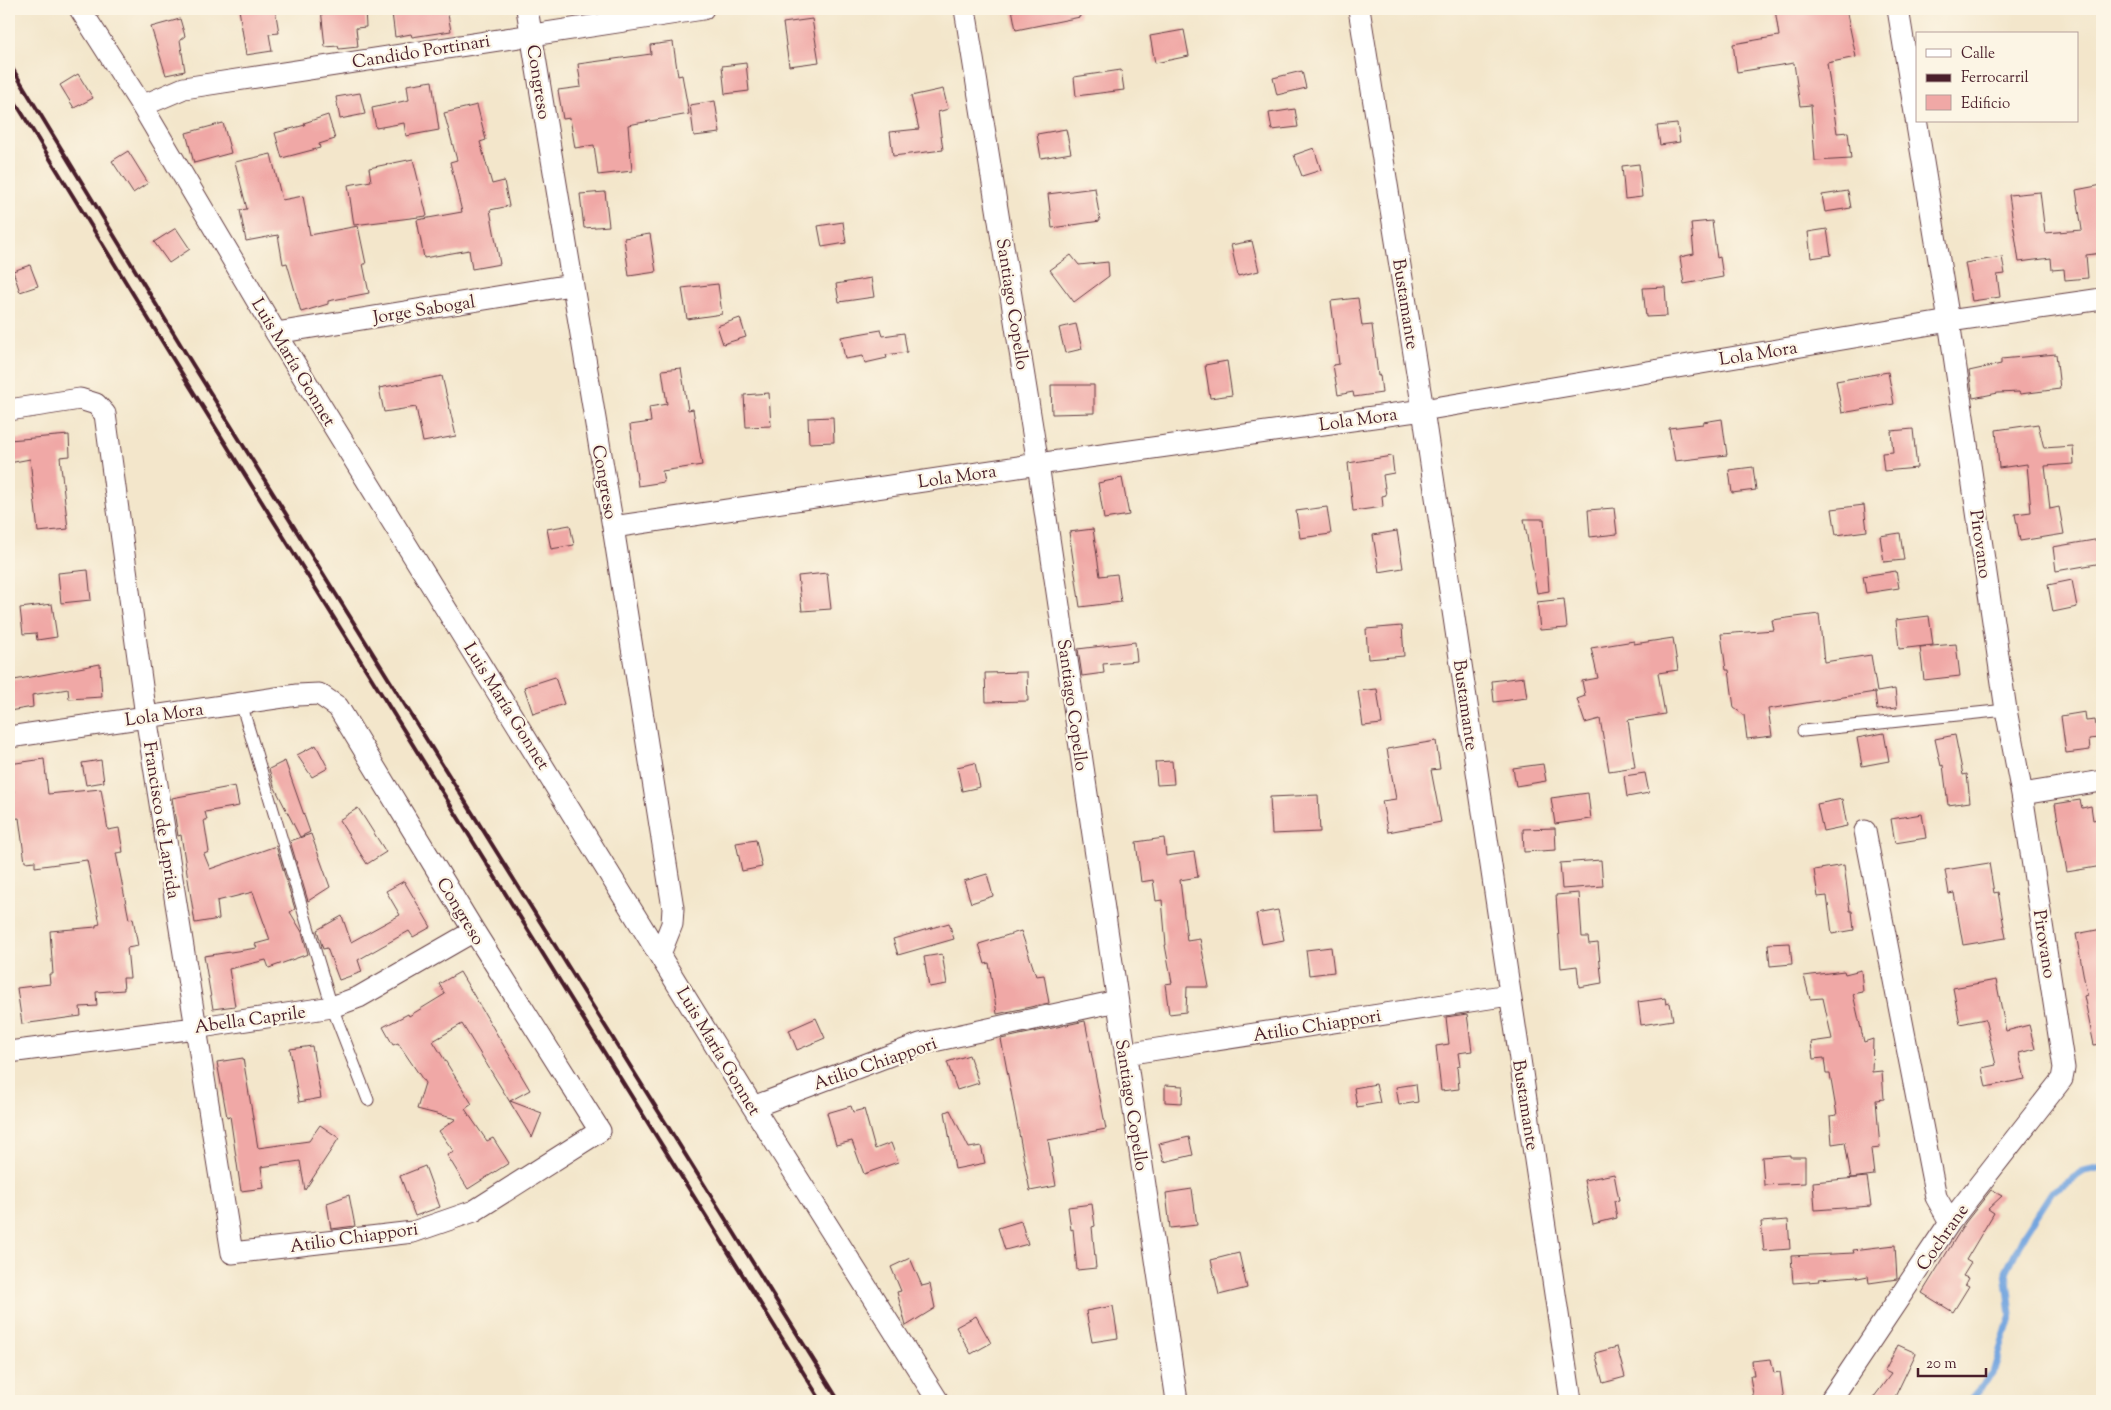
<svg xmlns="http://www.w3.org/2000/svg" width="2111" height="1410" font-family="'Sorts Mill Goudy',serif">
  <style>
    .lines { fill: none; stroke-linecap: round; stroke-linejoin: round }
    .stream { stroke: #73a5df; stroke-width: 7 }
    .building { fill: #f0a8a6 }
    .lane-casing { stroke: #633d43; stroke-width: 13 }
    .street-casing { stroke: #633d43; stroke-width: 23 }
    .lane { stroke: #fff; stroke-width: 11 }
    .street { stroke: #fff; stroke-width: 21 }
    .rail { stroke: #4a1f2b; stroke-width: 4 }
    .labels { text-anchor: middle; stroke-width: 4.5; stroke-linejoin: round; paint-order: stroke }
    .street-label { font-size: 18px; fill: #4a1f2b; stroke: #fcf5e5 }
  </style>
  <rect width="100%" height="100%" fill="#fcf5e5"/>
  <filter id="ink" filterUnits="userSpaceOnUse"><feTurbulence type="fractalNoise" baseFrequency=".02" numOctaves="2"/><feDisplacementMap in="SourceGraphic" scale="10" xChannelSelector="R" yChannelSelector="G"/><feConvolveMatrix kernelMatrix="1 2 1 2 8 2 1 2 1" color-interpolation-filters="sRGB"/></filter>
  <filter id="wash" filterUnits="userSpaceOnUse"><feTurbulence type="fractalNoise" baseFrequency=".0096" numOctaves="4" result="noise"/><feDisplacementMap in="SourceGraphic" scale="20" xChannelSelector="R" yChannelSelector="G"/><feGaussianBlur stdDeviation="1.12" result="paint"/><feColorMatrix in="noise" values="0 0 0 0 0 0 0 0 0 0 0 0 0 0 0 0 0 1.4 0 .05"/><feComposite in="paint" operator="in"/></filter>
  <g filter="url(#wash)">
    <rect width="100%" height="100%" fill="#f3e6cb"/>
    <g class="lines">
      <path class="stream" d="M1969,1401L1993,1373L2011,1314L2006,1272L2024,1235L2052,1192L2084,1171L2102,1167"/>
    </g>
    <g id="blocks">
      <path class="building" d="M239,9H275L279,33L269,34L272,51L246,55Z
        M321,9H365L366,27L356,28L358,47L339,49L338,46L325,47Z
        M408,9H447L451,31L412,37L411,34L395,37L392,13L408,11Z
        M1012,9H1079L1080,17L1016,30Z
        M1775,9H1846L1856,57L1827,63L1837,133L1848,132L1851,159L1815,161L1811,105L1800,106L1794,63L1737,72L1733,44L1779,36Z
        M180,19L185,36L180,40L185,71L166,75L151,27Z
        M812,19L819,62L789,66L783,23Z
        M1184,30L1189,56L1155,63L1150,36Z
        M673,42L678,76L682,75L689,114L628,125L632,171L598,175L594,145L575,148L570,118L563,119L558,90L581,87L578,64L651,54L650,45Z
        M746,63L749,91L725,94L722,66Z
        M1121,70L1124,90L1076,96L1074,77Z
        M1302,71L1306,88L1277,95L1273,78Z
        M78,74L93,98L74,108L60,85Z
        M432,81L439,130L406,136L404,123L376,128L372,108L409,100L407,85Z
        M943,89L948,109L938,112L943,150L893,156L890,132L919,129L911,96Z
        M360,93L365,114L340,119L336,97Z
        M715,101L720,133L694,136L690,105Z
        M477,105L486,140L480,142L492,184L504,181L509,206L490,210L500,264L472,269L469,250L424,258L417,220L462,212L450,162L457,160L444,113Z
        M1295,109L1298,127L1272,130L1269,113Z
        M328,115L335,139L319,144L320,148L282,158L275,133L305,125L304,123Z
        M223,123L231,153L194,163L186,133Z
        M1677,124L1680,142L1660,145L1657,126Z
        M1066,129L1071,153L1041,158L1037,134Z
        M1314,148L1321,170L1302,176L1294,155Z
        M128,151L148,183L133,193L112,161Z
        M271,154L282,200L303,196L310,235L358,226L366,264H363L369,293L328,301V304L301,312L287,263L283,264L278,235L246,241L240,210L247,209L235,162Z
        M413,159L427,216L354,225L348,185L371,181L369,168Z
        M1639,164L1642,197L1625,199L1622,166Z
        M2102,185V253L2086,255L2088,278L2065,280L2064,269L2052,270L2051,258L2019,262L2009,195L2040,192L2045,233L2082,230L2076,190Z
        M1095,188L1100,221L1052,228L1048,194Z
        M1848,191L1851,208L1825,212L1822,195Z
        M605,192L609,226L584,228L580,194Z
        M1712,221L1717,258L1720,257L1723,277L1684,284L1680,257L1694,254L1691,223Z
        M843,222L846,243L822,247L818,226Z
        M176,228L190,249L169,263L154,242Z
        M1827,229L1831,255L1811,258L1808,232Z
        M650,234L656,272L629,276L624,238Z
        M1252,241L1259,271L1238,276L1231,245Z
        M1071,255L1079,265L1108,262L1109,276L1074,302L1050,270Z
        M2002,257L2005,274L1997,275L2000,297L1972,301L1965,263Z
        M30,265L38,286L20,292L13,271Z
        M871,278L874,297L839,302L836,284Z
        M718,284L722,314L687,319L682,288Z
        M1665,287L1667,316L1646,317L1643,288Z
        M1358,298L1362,326L1372,325L1378,376L1380,375L1382,393L1354,397L1353,392L1338,395L1333,365L1339,364L1331,301Z
        M740,318L746,337L723,344L717,326Z
        M1076,324L1082,349L1065,353L1059,328Z
        M881,330L883,336L904,333L907,352L886,355L887,358L865,363L863,356L845,359L841,337Z
        M2056,354L2060,389L2020,394L2019,392L1998,393L1973,398L1969,371L2001,364V359Z
        M1227,361L1232,395L1210,398L1205,365Z
        M681,368L688,410L693,409L702,465L662,471L664,482L638,486L630,425L651,422L649,407L667,404L662,370Z
        M1888,372L1894,404L1842,413L1836,381Z
        M442,376L456,436L423,442L416,407L384,412L379,388Z
        M1051,385H1094V413L1052,414Z
        M769,393L771,426L746,427L744,395Z
        M833,417L834,442L809,443L808,418Z
        M1722,419L1727,455L1675,461L1669,428L1703,424V422Z
        M2038,424L2044,448L2073,446L2074,464L2045,466L2050,509L2059,507L2064,534L2020,541L2015,514L2031,512L2027,464L1999,468L1996,430Z
        M1913,429L1917,468L1884,471L1882,453L1893,452L1891,431Z
        M69,435L70,456L60,457L68,529L38,532L30,459L9,463V440Z
        M1392,456L1394,473L1383,475L1386,495L1382,496L1383,507L1353,511L1348,463Z
        M1753,467L1756,490L1732,493L1729,470Z
        M1122,478L1129,515L1104,519L1098,483Z
        M1864,505L1867,531L1836,535L1832,509Z
        M1327,507L1331,534L1300,538L1296,511Z
        M1614,508L1617,534L1590,537L1588,510Z
        M1524,519H1544L1549,591L1537,593Z
        M570,525L574,545L551,549L547,529Z
        M1093,529L1100,576L1117,574L1121,602L1080,607L1069,532Z
        M1397,531L1403,568L1379,572L1373,535Z
        M1900,533L1904,560L1884,562L1880,536Z
        M2100,539L2102,563L2056,571L2053,547Z
        M88,570L91,600L61,603L58,573Z
        M1896,571L1899,588L1866,593L1863,576Z
        M827,573L831,609L802,611L798,576Z
        M2072,580L2077,607L2053,612L2048,585Z
        M1564,599L1567,628L1540,630L1537,602Z
        M52,604L57,637L37,640L36,633L23,634L20,608Z
        M1819,614L1824,662L1871,655L1877,692L1895,689L1897,708L1877,710L1875,692L1768,709L1772,736L1747,739L1744,715L1734,708L1729,670H1726L1721,634L1774,630L1772,620Z
        M1929,616L1933,645L1899,649L1896,620Z
        M1402,626L1404,656L1368,659L1366,629Z
        M1673,638L1678,670L1658,673L1665,714L1628,720L1635,767L1609,771L1600,719L1585,723L1577,699L1585,696L1582,681L1598,678L1591,648L1634,641V644Z
        M1135,642L1137,661L1103,664L1104,673L1082,676L1078,649Z
        M1956,644L1960,676L1924,680L1920,647Z
        M100,664L102,697L69,699L68,689L32,695L33,707L9,711V681Z
        M1027,672L1028,701L986,702L985,673Z
        M555,677L564,704L533,714L524,687Z
        M1524,677L1527,698L1494,702L1492,681Z
        M1377,689L1382,724L1363,726L1358,691Z
        M2085,712L2086,721L2095,720L2098,738L2089,739L2090,750L2066,753L2061,716Z
        M1884,733L1889,761L1862,766L1857,738Z
        M1955,735L1963,775L1967,774L1970,802L1948,805L1943,765L1941,766L1935,739Z
        M1436,741L1440,769L1431,770L1441,822L1388,832L1382,801L1396,799L1387,749Z
        M316,745L328,768L312,777L297,755Z
        M44,759L48,794L101,789L108,830L119,828L123,852L116,853L129,919L133,918L138,946L127,948L130,978H123L124,990L96,992L97,1006L80,1007L81,1016L22,1024L17,988L50,984L49,974H53L50,931L96,927V925L100,924L87,860L35,867V861L25,862L19,818L9,819V794L14,793L9,764Z
        M101,760L104,782L86,785L82,763Z
        M285,761L310,832L300,837L274,786L269,769Z
        M1172,761L1174,784L1157,785L1155,762Z
        M975,763L980,787L962,791L957,767Z
        M1543,764L1546,781L1516,786L1513,768Z
        M1645,773L1649,793L1627,797L1624,776Z
        M235,786L239,806L205,812L207,820H204L209,852L204,854L210,869L276,846L295,909L290,912L302,932L308,954L269,968L266,960L229,969L235,1006L213,1009L204,956L257,948L255,944L270,940L253,892L217,901L219,919L195,923L181,835L178,836L172,798Z
        M1588,793L1591,819L1555,824L1551,798Z
        M1318,795L1320,832L1272,834L1270,797Z
        M1842,799L1847,826L1823,831L1817,804Z
        M2080,800L2082,808L2091,806L2093,820L2102,818V866L2067,872L2055,804Z
        M358,808L386,852L367,864L339,820Z
        M1922,814L1926,838L1895,843L1891,819Z
        M1555,828L1556,850L1524,852L1523,829Z
        M311,834L330,887L308,901L290,841Z
        M1164,838L1166,856L1194,852L1198,877L1180,880L1187,941L1200,939L1209,987H1187L1186,1012L1169,1014L1165,984L1172,983L1165,945H1166L1162,900L1156,901L1153,880L1141,882L1136,842Z
        M756,840L762,867L742,871L736,843Z
        M1601,860L1603,886L1562,889L1560,863Z
        M1989,863L1994,893L1998,892L2006,938L1963,945L1954,893L1949,894L1945,870Z
        M1844,865L1850,911H1852L1854,930L1832,934L1827,896L1818,897L1814,870Z
        M987,874L993,896L971,903L964,881Z
        M404,881L431,927L413,937L409,931L358,960L362,972L339,980L327,948L323,949L317,930L342,916L351,942L400,915L386,891Z
        M1579,893L1582,937H1588L1589,944L1598,943L1602,983L1579,987L1577,966L1561,968L1556,895Z
        M1278,910L1284,940L1262,944L1256,914Z
        M949,923L954,939L898,955L893,939Z
        M2102,929V1044L2094,1045L2084,996L2087,995L2076,934Z
        M1021,931L1036,976L1044,975L1049,1003L997,1014L989,963L985,964L979,944Z
        M1790,943L1792,964L1770,966L1768,944Z
        M1331,947L1334,972L1309,975L1306,950Z
        M942,954L947,984L929,987L924,957Z
        M1861,970L1863,992L1853,994L1864,1042L1873,1039L1872,1072L1882,1071L1884,1099L1876,1100L1880,1148L1871,1149L1874,1175L1851,1178L1845,1142L1832,1144L1830,1116L1837,1115L1830,1074H1826L1824,1058L1813,1059L1811,1042L1832,1039L1823,998L1810,999L1804,976L1844,971L1845,974Z
        M460,972L530,1090L510,1101L542,1113L532,1138L462,1024L433,1041L472,1104L465,1109L487,1141L493,1138L509,1163L468,1189L447,1155L454,1152L439,1131L456,1119L417,1109L425,1083L398,1043L393,1045L383,1027L408,1014L409,1016L445,994L439,984Z
        M1996,980L2006,1031L2029,1025L2035,1049L2019,1053L2025,1079L1986,1087L1982,1068L1996,1065L1985,1019L1960,1024L1953,988Z
        M1665,998L1666,1004L1670,1003L1673,1020L1641,1025L1638,1002Z
        M1467,1014L1472,1051L1458,1053L1460,1066L1457,1067L1459,1089L1441,1091L1436,1046L1449,1044L1446,1017Z
        M816,1018L825,1038L797,1050L789,1030Z
        M1085,1021L1106,1129L1048,1140L1056,1186L1030,1191L1001,1039Z
        M312,1046L321,1098L299,1102L290,1049Z
        M969,1055L979,1083L957,1090L947,1062Z
        M243,1058L258,1148L309,1141L320,1125L339,1138L305,1190L300,1161L261,1167L264,1188L241,1191L230,1116L227,1117L217,1062Z
        M1376,1084L1380,1103L1357,1107L1354,1088Z
        M1416,1084L1418,1102L1399,1105L1396,1087Z
        M1165,1085L1183,1086L1182,1103L1165,1102Z
        M851,1106L853,1112L864,1109L875,1149L891,1143L898,1162L864,1174L852,1141L836,1145L827,1113Z
        M950,1110L969,1148L981,1146L985,1163L955,1169L945,1112Z
        M1189,1137L1193,1155L1164,1162L1159,1144Z
        M1790,1155V1157H1805V1183L1764,1185L1762,1157Z
        M425,1166L440,1207L415,1216L400,1176Z
        M1614,1174L1619,1200L1614,1201L1617,1218L1593,1224L1584,1180Z
        M1867,1177L1871,1206L1815,1210L1813,1182Z
        M1192,1189L1197,1225L1170,1228L1166,1193Z
        M1991,1190L2002,1196L1988,1209L1994,1213L1966,1260L1971,1263L1963,1276L1968,1278L1965,1284L1969,1286L1953,1312L1922,1293L1965,1223Z
        M349,1195L355,1226L331,1229L327,1203Z
        M1092,1204L1095,1226L1092,1227L1096,1268L1077,1270L1073,1229L1071,1230L1068,1207Z
        M1788,1220L1790,1249L1764,1251L1761,1222Z
        M1021,1221L1028,1244L1005,1250L998,1228Z
        M1895,1245L1897,1279L1869,1283L1868,1276L1858,1278L1857,1276L1819,1279L1820,1281L1793,1283L1791,1256L1854,1253L1853,1250Z
        M1239,1253L1247,1288L1219,1295L1211,1260Z
        M910,1258L922,1286L930,1284L935,1308L906,1326L897,1292L901,1291L891,1267Z
        M1113,1306L1118,1338L1092,1342L1086,1311Z
        M976,1316L991,1343L971,1354L956,1327Z
        M1898,1345L1916,1353L1893,1401H1871L1891,1374L1885,1371Z
        M1617,1347L1625,1377L1603,1383L1595,1353Z
        M1771,1359L1774,1373L1780,1372L1784,1401H1754L1750,1376H1754L1752,1361Z"/>
    </g>
  </g>
  <g filter="url(#ink)">
    <use href="#blocks" fill-opacity="0" stroke="#633d43" stroke-width="1"/>
    <g class="lines">
      <g class="lane-casing">
        <path id="lane" d="M241,703L332,1007L368,1100
          M1803,731L2006,710"/>
      </g>
      <g class="street-casing">
        <path id="street" d="M80,9L142,106L276,333L753,1107L938,1401
          M527,9L613,527L673,908L672,924L660,954
          M965,9L1038,464L1177,1401
          M1359,9L1423,410L1571,1401
          M142,106L184,88L703,9
          M276,333L571,285
          M9,410L80,399L96,404L105,414L146,716L232,1253L413,1232L474,1211L600,1131L474,931L338,707L319,694L297,695L9,737
          M613,527L1038,464L1423,410L1949,321L2102,299
          M2022,794L2102,781
          M1865,831L1936,1197L1950,1222
          M9,1052L195,1028L332,1007L359,997L474,931
          M1125,1054L1509,995
          M753,1107L920,1044L1117,1001
          M1830,1401L1950,1222L2062,1079L2064,1068L2022,794L2006,710L1949,321L1898,9"/>
      </g>
      <use href="#lane" class="lane"/>
      <use href="#street" class="street"/>
      <path class="rail" d="M9,63L193,365L839,1401
        M9,92L181,372L821,1401"/>
    </g>
  </g>
  <g class="labels">
    <g class="street-label">
      <text transform="translate(421 51) rotate(-9)" y="6">Candido Portinari</text>
      <text transform="translate(539 82) rotate(81)" y="6">Congreso</text>
      <text transform="translate(1013 304) rotate(81)" y="6">Santiago Copello</text>
      <text transform="translate(1406 304) rotate(81)" y="6">Bustamante</text>
      <text transform="translate(424 309) rotate(-9)" y="6">Jorge Sabogal</text>
      <text transform="translate(1758 353) rotate(-9)" y="6">Lola Mora</text>
      <text transform="translate(294 362) rotate(59)" y="6">Luis María Gonnet</text>
      <text transform="translate(1358 419) rotate(-8)" y="6">Lola Mora</text>
      <text transform="translate(957 476) rotate(-8)" y="6">Lola Mora</text>
      <text transform="translate(605 482) rotate(80)" y="6">Congreso</text>
      <text transform="translate(1981 544) rotate(82)" y="6">Pirovano</text>
      <text transform="translate(1073 705) rotate(82)" y="6">Santiago Copello</text>
      <text transform="translate(1466 705) rotate(82)" y="6">Bustamante</text>
      <text transform="translate(507 706) rotate(58)" y="6">Luis María Gonnet</text>
      <text transform="translate(164 714) rotate(-8)" y="6">Lola Mora</text>
      <text transform="translate(162 820) rotate(81)" y="6">Francisco de Laprida</text>
      <text transform="translate(461 911) rotate(59)" y="6">Congreso</text>
      <text transform="translate(2045 944) rotate(81)" y="6">Pirovano</text>
      <text transform="translate(250 1019) rotate(-8)" y="6">Abella Caprile</text>
      <text transform="translate(1317 1025) rotate(-9)" y="6">Atilio Chiappori</text>
      <text transform="translate(719 1051) rotate(59)" y="6">Luis María Gonnet</text>
      <text transform="translate(875 1063) rotate(-19)" y="6">Atilio Chiappori</text>
      <text transform="translate(1132 1105) rotate(81)" y="6">Santiago Copello</text>
      <text transform="translate(1526 1105) rotate(81)" y="6">Bustamante</text>
      <text transform="translate(354 1237) rotate(-8)" y="6">Atilio Chiappori</text>
      <text transform="translate(1942 1237) rotate(-55)" y="6">Cochrane</text>
    </g>
  </g>
  <rect width="2111" height="1410" fill="none" stroke="#fcf5e5" stroke-width="30"/>
  <rect x="1916" y="32" width="162" height="90" fill="#fcf5e5" stroke="#b59f9b"/>
  <rect x="1926" y="49" width="25" height="8" fill="#ffffff" stroke="#b59f9b"/>
  <text x="1961" y="58" font-size="15" fill="#4a1f2b">Calle</text>
  <rect x="1926" y="74" width="25" height="8" fill="#4a1f2b" stroke="#b59f9b"/>
  <text x="1961" y="82" font-size="15" fill="#4a1f2b">Ferrocarril</text>
  <rect x="1926" y="95" width="25" height="15" fill="#f0a8a6" stroke="#b59f9b"/>
  <text x="1961" y="108" font-size="15" fill="#4a1f2b">Edificio</text>
  <path d="M1918 1368v8h68v-8" fill="none" stroke="#4a1f2b" stroke-width="2.5"/>
  <text x="1926" y="1368" font-size="15" fill="#4a1f2b" stroke="#fcf5e5" stroke-width="4" paint-order="stroke">20 m</text>
</svg>
